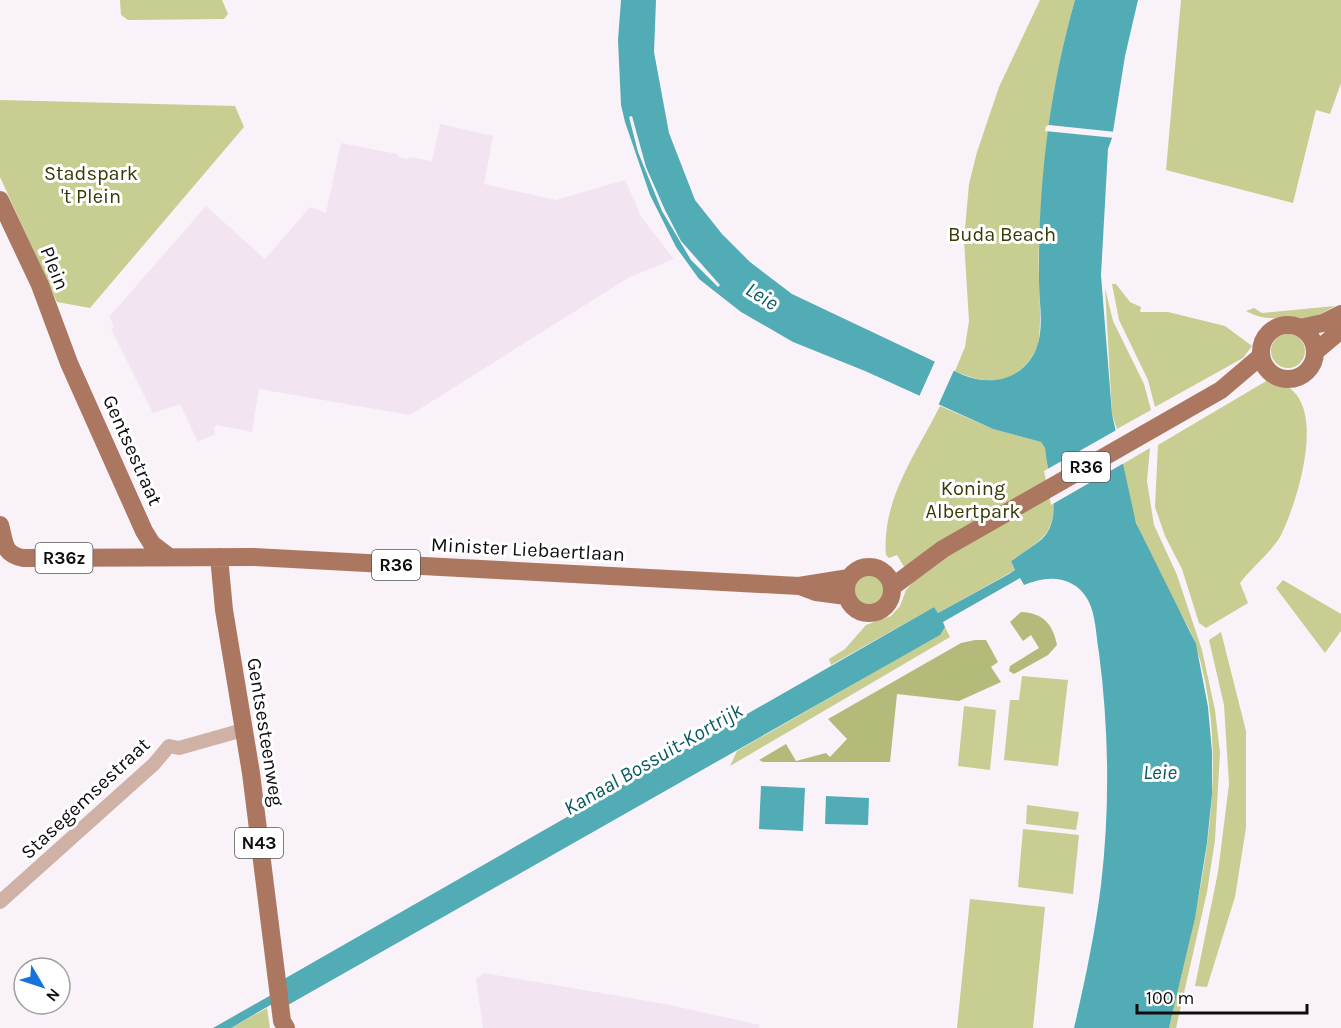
<svg xmlns="http://www.w3.org/2000/svg" width="1341" height="1028" font-family="Karla,sans-serif">
  <style>
    .built { fill: #f3e4f1 }
    .green { fill: #c8cd91 }
    .forest { fill: #b4ba79 }
    .water { fill: #52acb6 }
    .pier { fill: #faf2f9 }
    .lines { fill: none; stroke-linecap: round; stroke-linejoin: round }
    .minor { stroke: #cfb1a5; stroke-width: 14 }
    .major { stroke: #ac7761; stroke-width: 18 }
    .labels { text-anchor: middle; stroke-width: 6; stroke-linejoin: round; paint-order: stroke }
    .shield { fill: #fff; stroke: #575557; stroke-width: 1.5 }
    .shield-label { font-size: 18px; font-weight: bold; fill: #0f0c0f }
    .park-label { font-size: 20px; fill: #373a05; stroke: #fff }
    .street-label { font-size: 20px; fill: #0f0c0f; stroke: #fff }
    .water-label { font-size: 21px; font-style: italic; fill: #095a61; stroke: #fff }
  </style>
  <rect width="100%" height="100%" fill="#faf2f9"/>
  <path class="built" d="M440,124L493,136L484,184L556,200L625,180L642,218L674,259L628,278L410,415L259,389L252,432L217,425L214,427L215,434L198,442L180,404L153,413L111,329L114,326L109,317L206,206L265,259L310,207L326,213L341,143L397,154L401,158L408,159L409,157L432,161Z
    M484,973L665,1004L760,1025L759,1028H483L476,979Z"/>
  <path class="green" d="M120,0H222L228,14L224,19L128,20L121,15Z
    M1040,0H1075C1052,80 1043,162 1039,245C1037,278 1043,313 1038,346C1020,383 991,388 955,371L965,347L969,321L964,240L969,184L977,152L999,87Z
    M1181,0H1341V83L1330,114L1316,110L1293,203L1166,170Z
    M0,100L235,106L244,127L90,308L57,302L0,177Z
    M1112,284H1116L1130,302L1141,307L1140,312H1168L1225,326L1252,346L1243,358L1155,407L1148,380L1119,320Z
    M1105,288L1113,321L1144,384L1151,410L1117,429L1112,414Z
    M1335,306L1308,321C1285,314 1269,324 1246,311L1254,308L1262,313Z
    M1271 351a17 17 0 1 1 34 0a17 17 0 1 1-34 0Z
    M1268,380C1277,382 1287,384 1293,391C1323,419 1297,501 1282,533C1275,549 1251,568 1240,583L1248,603L1206,628L1199,623L1182,569L1165,536L1155,507L1158,445Z
    M940,406L993,429L1041,442L1045,448C1047,476 1065,516 1042,538C1033,547 1021,553 1011,561L1015,570L938,613L934,607L831,665L829,659L845,649L866,625L891,616L900,606L906,590L913,582L897,555L889,558L886,555C881,501 917,452 940,406Z
    M1150,448L1147,481L1154,525L1177,575L1202,650L1215,710L1220,753L1215,840L1207,892L1176,1028H1169C1198,905 1235,771 1196,646C1190,626 1176,607 1167,589C1156,567 1144,545 1136,522C1130,504 1126,484 1121,465Z
    M853 590a16 16 0 1 1 32 0a16 16 0 1 1-32 0Z
    M1283,580L1341,614V631L1325,653L1276,588Z
    M945,627L950,637L730,766L737,751L939,635Z
    M1221,632L1246,731V828L1235,897L1207,987L1195,986L1218,872L1229,784L1224,705L1209,640Z
    M1022,676L1068,680L1058,766L1004,760L1010,700H1019Z
    M964,706L996,710L990,770L958,766Z
    M1027,805L1079,812L1076,830L1026,824Z
    M1023,829L1079,835L1073,894L1018,887Z
    M970,899L1045,907L1033,1028H957Z
    M267,1008L270,1028H231Z"/>
  <path class="forest" d="M1021,612C1043,613 1053,624 1057,645L1048,655L1014,674L1009,671L1010,666L1039,648L1031,635L1023,641L1010,622Z
    M975,640H986L998,662L991,667L1001,682L959,701L897,694L890,762H763L759,760L786,744L796,761L826,753L830,757L847,739L828,719L961,643Z"/>
  <path class="water" d="M621,0H656L654,52L669,133L695,200L722,234L750,262L792,294L963,375C988,385 1016,382 1032,357C1046,336 1039,304 1039,281C1038,186 1049,91 1075,0H1138L1125,56L1112,138L1108,149L1101,275L1112,414L1136,523L1196,644L1208,707L1212,752V795L1207,843L1195,918L1169,1028H1074C1085,981 1095,933 1101,885C1110,808 1109,730 1099,653C1096,636 1096,615 1088,600C1074,575 1047,575 1024,585L1020,578L943,622L945,627L940,635L288,1005L286,996L231,1028H213L285,987L284,979L934,607L938,613L1009,574L1015,570L1011,561C1021,554 1032,547 1042,539C1065,517 1047,476 1045,448L1041,442L993,429L865,371L793,342L741,312L699,279L676,247L650,195L625,122L621,105L618,40Z
    M761,786L805,788L803,831L759,829Z
    M826,796L869,798L868,825L825,824Z"/>
  <path class="pier" d="M632,116L646,167L665,210L681,241L720,285L718,287L691,260L662,211L638,152L629,117Z
    M1049,125L1116,132L1115,138L1045,131L1046,126Z
    M936,359L955,368L937,408L918,399Z
    M1120,428L1124,463L1051,505L1044,471Z"/>
  <g class="lines">
    <path class="minor" d="M0,902L154,764L169,746L179,748L243,730"/>
    <path class="major" d="M0,200L40,285L69,363L144,531L152,544L169,557
      M1261 352a27 27 0 1 1 54 0a27 27 0 1 1-54 0Z
      M1300,328L1323,323L1341,314
      M1315,352L1341,330
      M0,525C5,541 2,554 23,558L254,557L799,586L849,578
      M219,557L224,610L251,773L282,1021L286,1028
      M846 590a23 23 0 1 1 46 0a23 23 0 1 1-46 0Z
      M800,586L816,592L846,596
      M892,587L943,549L1221,390L1261,356"/>
  </g>
  <g class="labels">
    <g class="shield">
      <rect x="1062" y="452" width="48" height="30" rx="4.5"/>
      <rect x="35.5" y="543" width="57" height="30" rx="4.5"/>
      <rect x="372" y="550" width="48" height="30" rx="4.5"/>
      <rect x="235" y="828" width="48" height="30" rx="4.5"/>
    </g>
    <g class="shield-label">
      <text x="1086" y="473">R36</text>
      <text x="64" y="564">R36z</text>
      <text x="396" y="571">R36</text>
      <text x="259" y="849">N43</text>
    </g>
    <g class="park-label">
      <text x="91" y="180">Stadspark<tspan x="91" dy="23">'t Plein</tspan></text>
      <text x="1002" y="241">Buda Beach</text>
      <text x="973" y="495">Koning<tspan x="973" dy="23">Albertpark</tspan></text>
    </g>
    <g class="street-label">
      <text transform="translate(55 268) rotate(68)" y="7">Plein</text>
      <text transform="translate(133 450) rotate(66)" y="7">Gentsestraat</text>
      <text transform="translate(528 549) rotate(3)" y="7">Minister Liebaertlaan</text>
      <text transform="translate(266 732) rotate(81)" y="7">Gentsesteenweg</text>
      <text transform="translate(85 798) rotate(-43)" y="7">Stasegemsestraat</text>
    </g>
    <g class="water-label">
      <text transform="translate(762 296) rotate(32)" y="7">Leie</text>
      <text transform="translate(653 759) rotate(-30)" y="7">Kanaal Bossuit-Kortrijk</text>
      <text x="1160" y="779">Leie</text>
    </g>
  </g>
  <g transform="translate(42 986) rotate(129)"><circle r="28" fill="#ffffff" stroke="#9f9e9f" stroke-width="1.5"/>
  <path d="M0-4.5L10 22L0 15L-10 22Z" fill="#1874dd"/>
  <text y="-9" font-size="16" font-weight="bold" text-anchor="middle" fill="#0f0c0f">N</text>
  </g>
  <path d="M1137 1004v9h170v-9" fill="none" stroke="#0f0c0f" stroke-width="3"/>
  <text x="1146" y="1004" font-size="18" fill="#0f0c0f" stroke="#ffffff" stroke-width="4.5" paint-order="stroke">100 m</text>
</svg>
